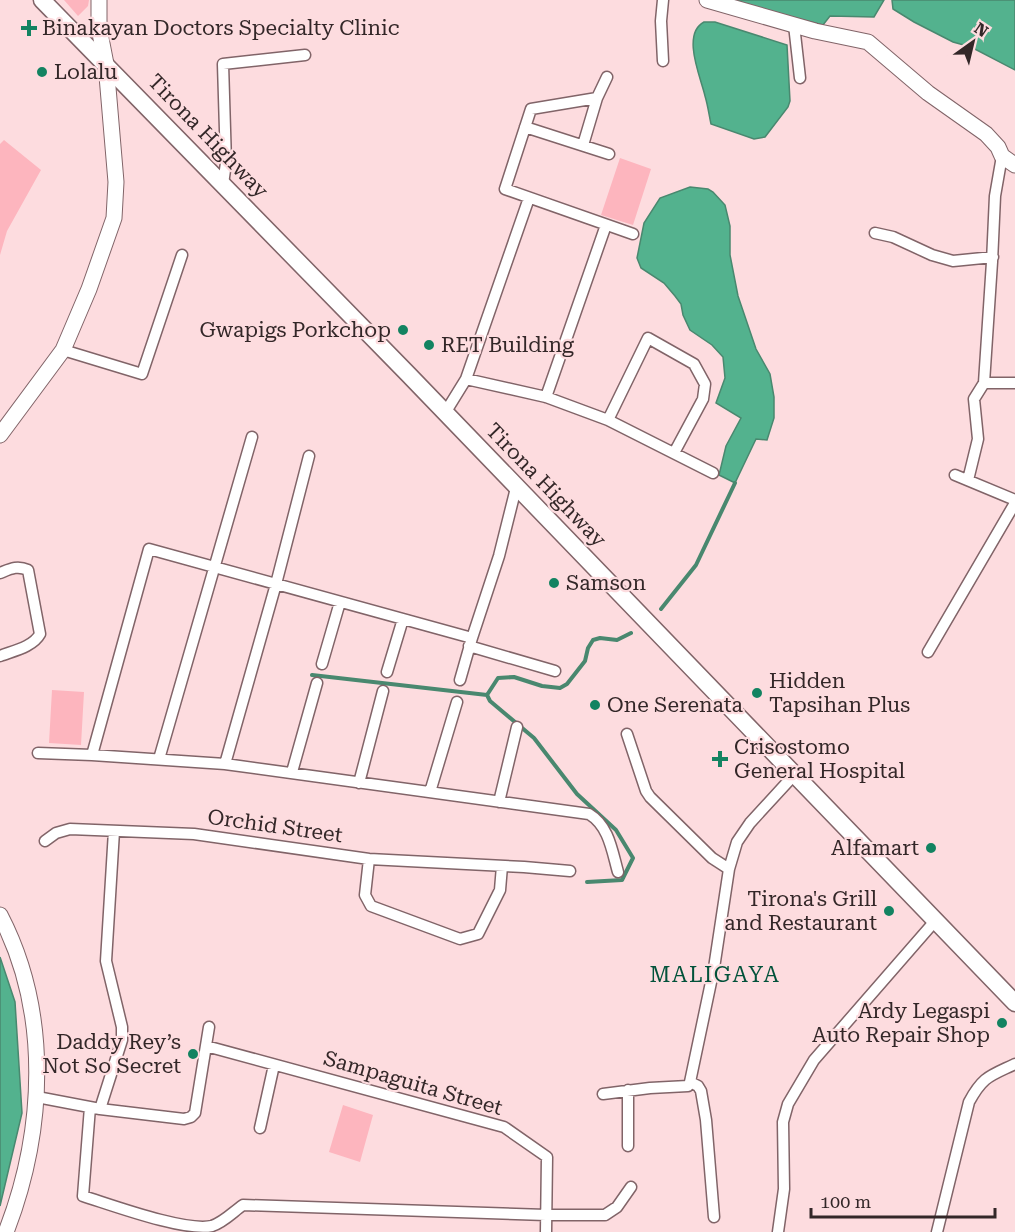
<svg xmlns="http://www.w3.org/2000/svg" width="1015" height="1232" font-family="'Roboto Serif',serif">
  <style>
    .green { fill: #fdb5be }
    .water { fill: #53b28e; stroke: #49886f; stroke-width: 1.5 }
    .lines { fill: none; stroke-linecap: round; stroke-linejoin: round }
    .stream { stroke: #49886f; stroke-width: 4 }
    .street-casing { stroke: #816468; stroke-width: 13 }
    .secondary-casing { stroke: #816468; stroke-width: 17 }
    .primary-casing { stroke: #816468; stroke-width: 19 }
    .street { stroke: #fff; stroke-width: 10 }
    .secondary { stroke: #fff; stroke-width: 15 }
    .primary { stroke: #fff; stroke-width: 16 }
    .poi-dot { fill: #138361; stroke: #fddcdf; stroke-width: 2 }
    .labels { text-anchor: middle; stroke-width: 4.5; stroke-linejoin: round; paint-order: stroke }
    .poi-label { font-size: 21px; fill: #332728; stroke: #fddcdf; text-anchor: start }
    .street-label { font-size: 21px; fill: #332728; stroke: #fddcdf }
    .neighbourhood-label { font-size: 22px; letter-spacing: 1.5px; fill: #02523a; stroke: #fddcdf }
  </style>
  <rect width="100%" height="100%" fill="#fddcdf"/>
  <path class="green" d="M64,0H89L88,6L78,16Z
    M4,140L41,170L7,231L0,255V144Z
    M620,158L651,169L633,225L601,215Z
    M52,690L84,692L81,745L49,743Z
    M343,1105L373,1115L360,1162L329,1152Z"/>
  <path class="water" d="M724,0H884L874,17L830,16L823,25Z
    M892,0H1015V70L971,47L953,42L914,22L893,9Z
    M704,22H715L787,45L790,101L788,107L765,137L754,139L711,124C709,115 708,106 705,96C701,78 681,34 704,22Z
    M690,187L708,189L713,192L725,205L730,226V255L738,296L756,349L770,374L774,397V418L767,440L756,439L735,483L719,475L726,446L741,418L716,403L725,378L723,357L712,345L690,330L683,315L681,304L675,296L664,283L641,268L637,258L644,223L660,198Z
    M0,957L15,1002L22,1113L0,1206Z"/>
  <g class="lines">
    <path class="stream" d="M661,609L696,565L735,483
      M312,675L487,695
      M587,882L622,880L633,858L616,830L577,794L534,738L490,701L487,695L498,678L514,677L542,686L560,688L567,684L585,661L588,648L593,640L600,638L617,640L631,633"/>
    <g class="street-casing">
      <path id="street" d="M663,0L661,21L663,61
        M794,25L800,78
        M597,98L531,109L505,189L633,234
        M525,127L609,154
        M583,145L597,98L607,77
        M1002,156L995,196L992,262L984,383H1015
        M223,184L226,163L223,64L305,55
        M875,233L893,237L932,255L953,261L993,257
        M63,350L142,374L182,255
        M466,379L546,397L608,420L713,473
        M546,397L606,225
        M445,413L466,379L529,198
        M608,420L648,338L694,364L705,384L703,399L674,453
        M955,475L1015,500
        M968,480L978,439L974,399L984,383
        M0,573C10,569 17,565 28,570L40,634C33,647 13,651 0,656
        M469,646L555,671
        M928,652L1015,503
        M322,664L340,602
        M387,672L403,619
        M460,680L472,638L499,556L516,488
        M627,734L646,791L650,797L712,858L729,869
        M38,753L92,755L225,764L589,814C609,826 612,851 618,872
        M92,755L149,549L472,638
        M159,759L252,437
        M225,764L276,584L309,456
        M292,772L317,683
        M359,783L383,691
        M430,792L457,702
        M499,802L517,727
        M45,841L56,833L70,829L194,834L369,859L524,867L570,871
        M369,859L365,895L371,906L460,939L478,934L500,890L502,866
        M206,1046L504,1127L547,1157L546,1232
        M690,1082L698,1086L701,1091L706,1120L714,1217
        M628,1090V1146
        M603,1094L650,1088L688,1086L690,1082L714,968L729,869L737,842L750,823L794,775
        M37,1097L100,1109L184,1119L191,1117L195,1113L209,1027
        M90,1107L83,1196C112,1205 185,1232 212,1226C224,1222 233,1212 243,1205L546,1215H605L617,1207L631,1187
        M100,1109L122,1040V1027L106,961L114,831
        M260,1128L274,1065
        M778,1232L784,1189L783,1122L788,1104L814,1060L935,921
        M937,1232L969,1102C983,1076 990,1076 1015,1064"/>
    </g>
    <g class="secondary-casing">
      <path id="secondary" d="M707,0L815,31L868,42L928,93L986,134L998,147L1002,156L1015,165
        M0,435L63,350L89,289L114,218L116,182L106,64L99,28V0
        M0,915C51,1013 45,1131 6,1232"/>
    </g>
    <g class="primary-casing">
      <path id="primary" d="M42,0L408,374L1015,1003"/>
    </g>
    <use href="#street" class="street"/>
    <use href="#secondary" class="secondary"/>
    <use href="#primary" class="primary"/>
  </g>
  <g class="poi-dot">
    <path d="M26 19h6v6h6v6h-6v6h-6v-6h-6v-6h6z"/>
    <circle cx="42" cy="72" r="6"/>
    <circle cx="403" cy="330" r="6"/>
    <circle cx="429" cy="345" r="6"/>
    <circle cx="554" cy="583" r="6"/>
    <circle cx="757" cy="693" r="6"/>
    <circle cx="595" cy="705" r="6"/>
    <path d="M717 750h6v6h6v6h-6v6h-6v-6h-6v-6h6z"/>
    <circle cx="931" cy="848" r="6"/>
    <circle cx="889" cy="911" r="6"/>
    <circle cx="1002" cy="1023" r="6"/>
    <circle cx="193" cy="1054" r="6"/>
  </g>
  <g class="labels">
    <g class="poi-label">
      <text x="42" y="35">Binakayan Doctors Specialty Clinic</text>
      <text x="54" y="79">Lolalu</text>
      <text x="391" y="337" text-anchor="end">Gwapigs Porkchop</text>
      <text x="441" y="352">RET Building</text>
      <text x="566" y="590">Samson</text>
      <text x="769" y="688">Hidden<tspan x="769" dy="24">Tapsihan Plus</tspan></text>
      <text x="607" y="712">One Serenata</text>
      <text x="734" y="754">Crisostomo<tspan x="734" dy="24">General Hospital</tspan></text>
      <text x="919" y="855" text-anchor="end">Alfamart</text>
      <text x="877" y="906" text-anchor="end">Tirona's Grill<tspan x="877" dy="24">and Restaurant</tspan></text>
      <text x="990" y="1018" text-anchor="end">Ardy Legaspi<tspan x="990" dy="24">Auto Repair Shop</tspan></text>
      <text x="181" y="1049" text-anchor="end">Daddy Rey’s<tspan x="181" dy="24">Not So Secret</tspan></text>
    </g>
    <g class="street-label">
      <text transform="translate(208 136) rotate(46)" y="7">Tirona Highway</text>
      <text transform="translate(546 485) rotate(46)" y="7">Tirona Highway</text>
      <text transform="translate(275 826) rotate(8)" y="7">Orchid Street</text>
      <text transform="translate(413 1083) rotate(16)" y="7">Sampaguita Street</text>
    </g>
    <g class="neighbourhood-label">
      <text x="715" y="982">MALIGAYA</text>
    </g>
  </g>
  <g transform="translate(973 42) rotate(34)" stroke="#fddcdf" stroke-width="4.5" paint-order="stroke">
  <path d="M0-4.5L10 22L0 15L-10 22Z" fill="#332728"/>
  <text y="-9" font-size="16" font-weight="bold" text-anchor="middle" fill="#332728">N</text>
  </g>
  <path d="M811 1208v9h184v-9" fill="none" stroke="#332728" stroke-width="3"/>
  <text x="820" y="1208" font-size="18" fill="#332728" stroke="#fddcdf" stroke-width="4.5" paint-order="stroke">100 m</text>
</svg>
